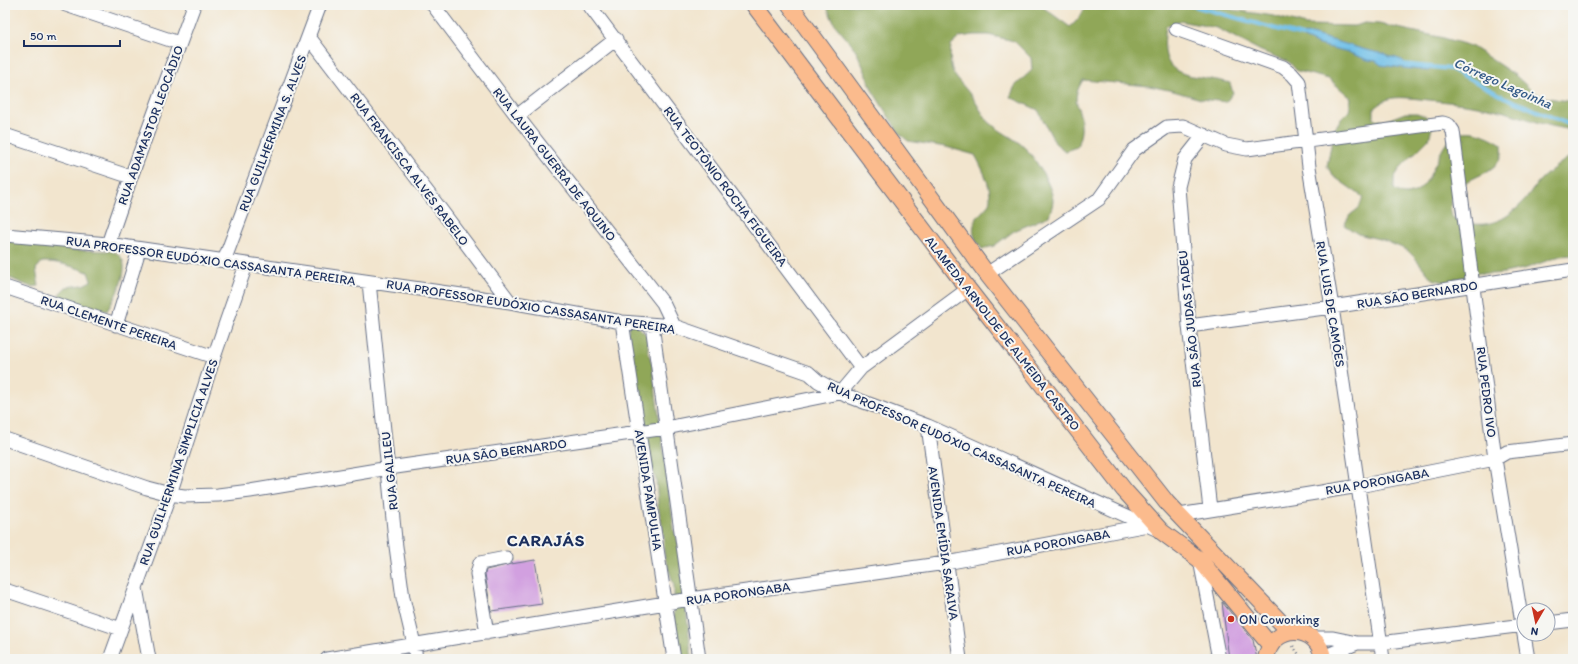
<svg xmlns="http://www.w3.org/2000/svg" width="1578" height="664" font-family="Itim,sans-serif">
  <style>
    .forest { fill: #90a759; stroke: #566b5c }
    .water { fill: #6bbde7; stroke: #4376a2 }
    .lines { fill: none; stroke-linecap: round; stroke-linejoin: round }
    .stream { stroke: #6bbde7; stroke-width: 4 }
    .building { fill: #d2a0e0 }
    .minor-casing { stroke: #666f85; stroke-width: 15 }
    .major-casing { stroke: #666f85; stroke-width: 18 }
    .path { stroke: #666f85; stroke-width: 2.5; stroke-dasharray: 1 3; stroke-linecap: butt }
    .minor { stroke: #fff; stroke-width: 13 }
    .major { stroke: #fbbb8d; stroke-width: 16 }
    .poi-dot { fill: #c8321e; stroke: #f6f6f2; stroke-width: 1.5 }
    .labels { text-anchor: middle; stroke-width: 4; stroke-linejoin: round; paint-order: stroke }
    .street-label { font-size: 13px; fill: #1b2f5e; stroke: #f6f6f2 }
    .poi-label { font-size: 13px; fill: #1b2f5e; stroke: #f6f6f2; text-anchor: start }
    .water-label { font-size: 14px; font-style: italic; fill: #335a87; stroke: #f6f6f2 }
    .district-label { font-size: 17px; font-weight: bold; letter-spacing: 1px; fill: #1b2f5e; stroke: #f6f6f2 }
  </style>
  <rect width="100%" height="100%" fill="#f6f6f2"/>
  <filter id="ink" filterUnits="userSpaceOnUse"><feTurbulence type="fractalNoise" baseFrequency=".025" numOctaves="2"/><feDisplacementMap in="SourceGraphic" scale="8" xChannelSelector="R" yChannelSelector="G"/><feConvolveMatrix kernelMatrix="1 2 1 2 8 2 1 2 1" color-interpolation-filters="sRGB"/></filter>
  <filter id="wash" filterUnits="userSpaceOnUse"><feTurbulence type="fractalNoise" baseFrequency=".012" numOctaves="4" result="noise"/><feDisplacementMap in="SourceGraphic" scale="16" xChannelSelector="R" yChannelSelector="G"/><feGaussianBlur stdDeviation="0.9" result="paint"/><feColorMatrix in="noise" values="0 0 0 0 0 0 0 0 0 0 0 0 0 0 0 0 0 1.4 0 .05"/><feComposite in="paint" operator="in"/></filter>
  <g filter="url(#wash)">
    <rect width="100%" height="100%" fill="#f2e5ce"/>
    <path class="forest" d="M826,5H1040L1070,27C1077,21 1083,15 1085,5H1216L1233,10L1274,16L1306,25L1354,26L1365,23L1379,24L1444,38L1471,46L1515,75L1532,91L1543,97L1573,102V130C1545,127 1520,115 1493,109C1466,103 1437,101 1410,98C1392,97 1388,97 1374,108V119L1385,121L1405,113H1417L1427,117L1432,128L1429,139L1401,167L1394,178V189C1397,191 1402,194 1405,194C1447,194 1427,98 1502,144C1502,148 1503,154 1501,157C1490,183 1441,175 1452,217C1481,232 1505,223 1526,199C1531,193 1535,185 1541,179C1551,170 1561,162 1573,155V255L1560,256L1527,268L1504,273L1492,274L1479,273L1444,282L1432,279L1416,259L1407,250L1383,240L1358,234L1344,225L1350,215L1359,208L1363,197L1333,176L1327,166L1334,130L1340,120L1349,111L1351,98L1329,79L1297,71L1289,62L1261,51L1217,28L1179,21L1166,26C1157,84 1190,72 1230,83L1233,93L1226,102L1201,99L1173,91L1149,86L1083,80C1069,102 1081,104 1081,125C1082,133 1079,139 1077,147L1065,151L1055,143L1038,110L1010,97L1015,86L1032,70L1031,58L1014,41L988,35H974L960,37L951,45C948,77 956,75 973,98C978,105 982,114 988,121C999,132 1014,137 1025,148C1035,157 1053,188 1053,201C1053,206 1050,212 1049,216L1014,231L994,246L982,249C974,240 970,229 977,218C981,211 990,207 990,198C991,185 981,166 975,155L946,147L908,141L899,133L872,90L868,78L858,55L852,45L835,25Z
      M5,237L55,242L72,250L109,251L117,253C119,255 122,258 123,261C128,274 114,300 107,311L69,305L62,302L59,294L66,287L83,285L91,281L88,272C74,267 57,261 42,262L36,269L39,286L31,287L5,276Z
      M630,324H635L648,336V352L652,363L674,530L678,541L692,659H680L674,619V586L664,554L663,530L658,505L656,480L651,466L626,338Z"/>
    <path class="water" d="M1311,34L1366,50L1385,54L1389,57H1393L1402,60L1406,64L1434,67L1428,71L1381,65L1376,61L1368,60L1345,51L1319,45L1297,35Z"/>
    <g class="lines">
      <path class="stream" d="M1190,5L1302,36
        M1402,64L1451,69L1504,97L1573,126"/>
    </g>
    <g id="blocks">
      <path class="building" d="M535,560L542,604L491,611L485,574L486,570L511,564Z
        M1222,602L1253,640L1257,659H1229Z"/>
    </g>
  </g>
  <g filter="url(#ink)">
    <use href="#blocks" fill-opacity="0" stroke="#666f85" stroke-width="1"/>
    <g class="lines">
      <g class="minor-casing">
        <path id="minor" d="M66,5L179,43
          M433,5L517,116L663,303L674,326
          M589,5L861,368
          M1176,29L1283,67L1292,74L1299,82L1309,167L1332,307L1383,659
          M309,37L435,202L510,302
          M517,116L616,39
          M5,135L131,177
          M1204,135L1185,159L1178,187L1189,326L1210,509
          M5,235L108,244L510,302L622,322L674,326L809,373L818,381L840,393L928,426L1158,530
          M108,244L131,177L194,5
          M224,261L320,5
          M987,274L1099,199L1134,150L1167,127L1183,126L1226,145L1247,149L1443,123L1449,125L1453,131L1495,459L1528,659
          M369,282L395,539L403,598L414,644L416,659
          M5,287L214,357
          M622,322L674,659
          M116,325L139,250
          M652,325L699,659
          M1189,326L1332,307L1573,270
          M928,426L960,659
          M5,439L147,488L170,494L184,496L218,495L250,491L389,468L666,428L840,393L861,368L968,289
          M1179,515L1359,486L1495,459L1507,452L1573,444
          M1200,560L1219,659
          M136,588L149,659
          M5,590L121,629
          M1548,623L1573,620
          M487,633L477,574L480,563L506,558
          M1312,638H1333L1357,643H1380L1524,625
          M1323,657L1357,643
          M110,659L170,494L214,357L246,265
          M327,659L690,599L946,563L1148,525"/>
      </g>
      <g class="major-casing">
        <path id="major" d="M754,5L968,289L1124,490L1162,532L1200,560L1270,645
          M790,5L987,274L1167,503L1290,632
          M1266,659C1271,623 1319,623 1323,659"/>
      </g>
      <path class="path" d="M1293,646L1302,659"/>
      <use href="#minor" class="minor"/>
      <use href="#major" class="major"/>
    </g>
  </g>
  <circle class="poi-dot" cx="1231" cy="619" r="4"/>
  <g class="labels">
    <g class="street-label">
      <text transform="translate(150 125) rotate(-70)" y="5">RUA ADAMASTOR LEOCÁDIO</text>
      <text transform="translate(272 133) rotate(-69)" y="5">RUA GUILHERMINA S. ALVES</text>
      <text transform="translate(555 164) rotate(52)" y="5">RUA LAURA GUERRA DE AQUINO</text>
      <text transform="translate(410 169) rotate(53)" y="5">RUA FRANCISCA ALVES RABELO</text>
      <text transform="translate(726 186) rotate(53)" y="5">RUA TEOTÔNIO ROCHA FIGUEIRA</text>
      <text transform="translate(211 260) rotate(8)" y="5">RUA PROFESSOR EUDÓXIO CASSASANTA PEREIRA</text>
      <text transform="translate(1417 294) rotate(-9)" y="5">RUA SÃO BERNARDO</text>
      <text transform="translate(1331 304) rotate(81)" y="5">RUA LUIS DE CAMÕES</text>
      <text transform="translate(531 306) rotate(9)" y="5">RUA PROFESSOR EUDÓXIO CASSASANTA PEREIRA</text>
      <text transform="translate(1189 319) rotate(-96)" y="5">RUA SÃO JUDAS TADEU</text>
      <text transform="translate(109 322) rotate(19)" y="5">RUA CLEMENTE PEREIRA</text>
      <text transform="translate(1003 333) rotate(52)" y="5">ALAMEDA ARNOLDE DE ALMEIDA CASTRO</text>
      <text transform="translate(1487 392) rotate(83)" y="5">RUA PEDRO IVO</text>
      <text transform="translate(962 444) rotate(24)" y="5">RUA PROFESSOR EUDÓXIO CASSASANTA PEREIRA</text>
      <text transform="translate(506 451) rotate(-8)" y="5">RUA SÃO BERNARDO</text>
      <text transform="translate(178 462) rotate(-71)" y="5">RUA GUILHERMINA SIMPLICIA ALVES</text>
      <text transform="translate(389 471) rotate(-96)" y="5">RUA GALILEU</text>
      <text transform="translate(1377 481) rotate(-10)" y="5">RUA PORONGABA</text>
      <text transform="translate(649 490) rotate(81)" y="5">AVENIDA PAMPULHA</text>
      <text transform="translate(1058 542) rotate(-10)" y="5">RUA PORONGABA</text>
      <text transform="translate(944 543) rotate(82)" y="5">AVENIDA EMÍDIA SARAIVA</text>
      <text transform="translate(738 593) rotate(-8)" y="5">RUA PORONGABA</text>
    </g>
    <g class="poi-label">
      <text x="1239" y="624">ON Coworking</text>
    </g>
    <g class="water-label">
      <text transform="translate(1503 83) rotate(24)" y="5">Córrego Lagoinha</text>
    </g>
    <g class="district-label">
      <text x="546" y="546">CARAJÁS</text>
    </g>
  </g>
  <rect width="1578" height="664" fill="none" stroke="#f6f6f2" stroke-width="20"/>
  <g transform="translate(1536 622) rotate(189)"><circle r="19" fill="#f6f6f2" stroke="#9ea6b7"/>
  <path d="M0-3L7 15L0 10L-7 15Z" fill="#c8321e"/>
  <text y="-6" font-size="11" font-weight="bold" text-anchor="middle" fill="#1b2f5e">N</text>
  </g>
  <path d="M24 40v6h96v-6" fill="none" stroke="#1b2f5e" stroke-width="2"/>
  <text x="30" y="40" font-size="12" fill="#1b2f5e" stroke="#f6f6f2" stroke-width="3" paint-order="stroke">50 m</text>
</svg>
